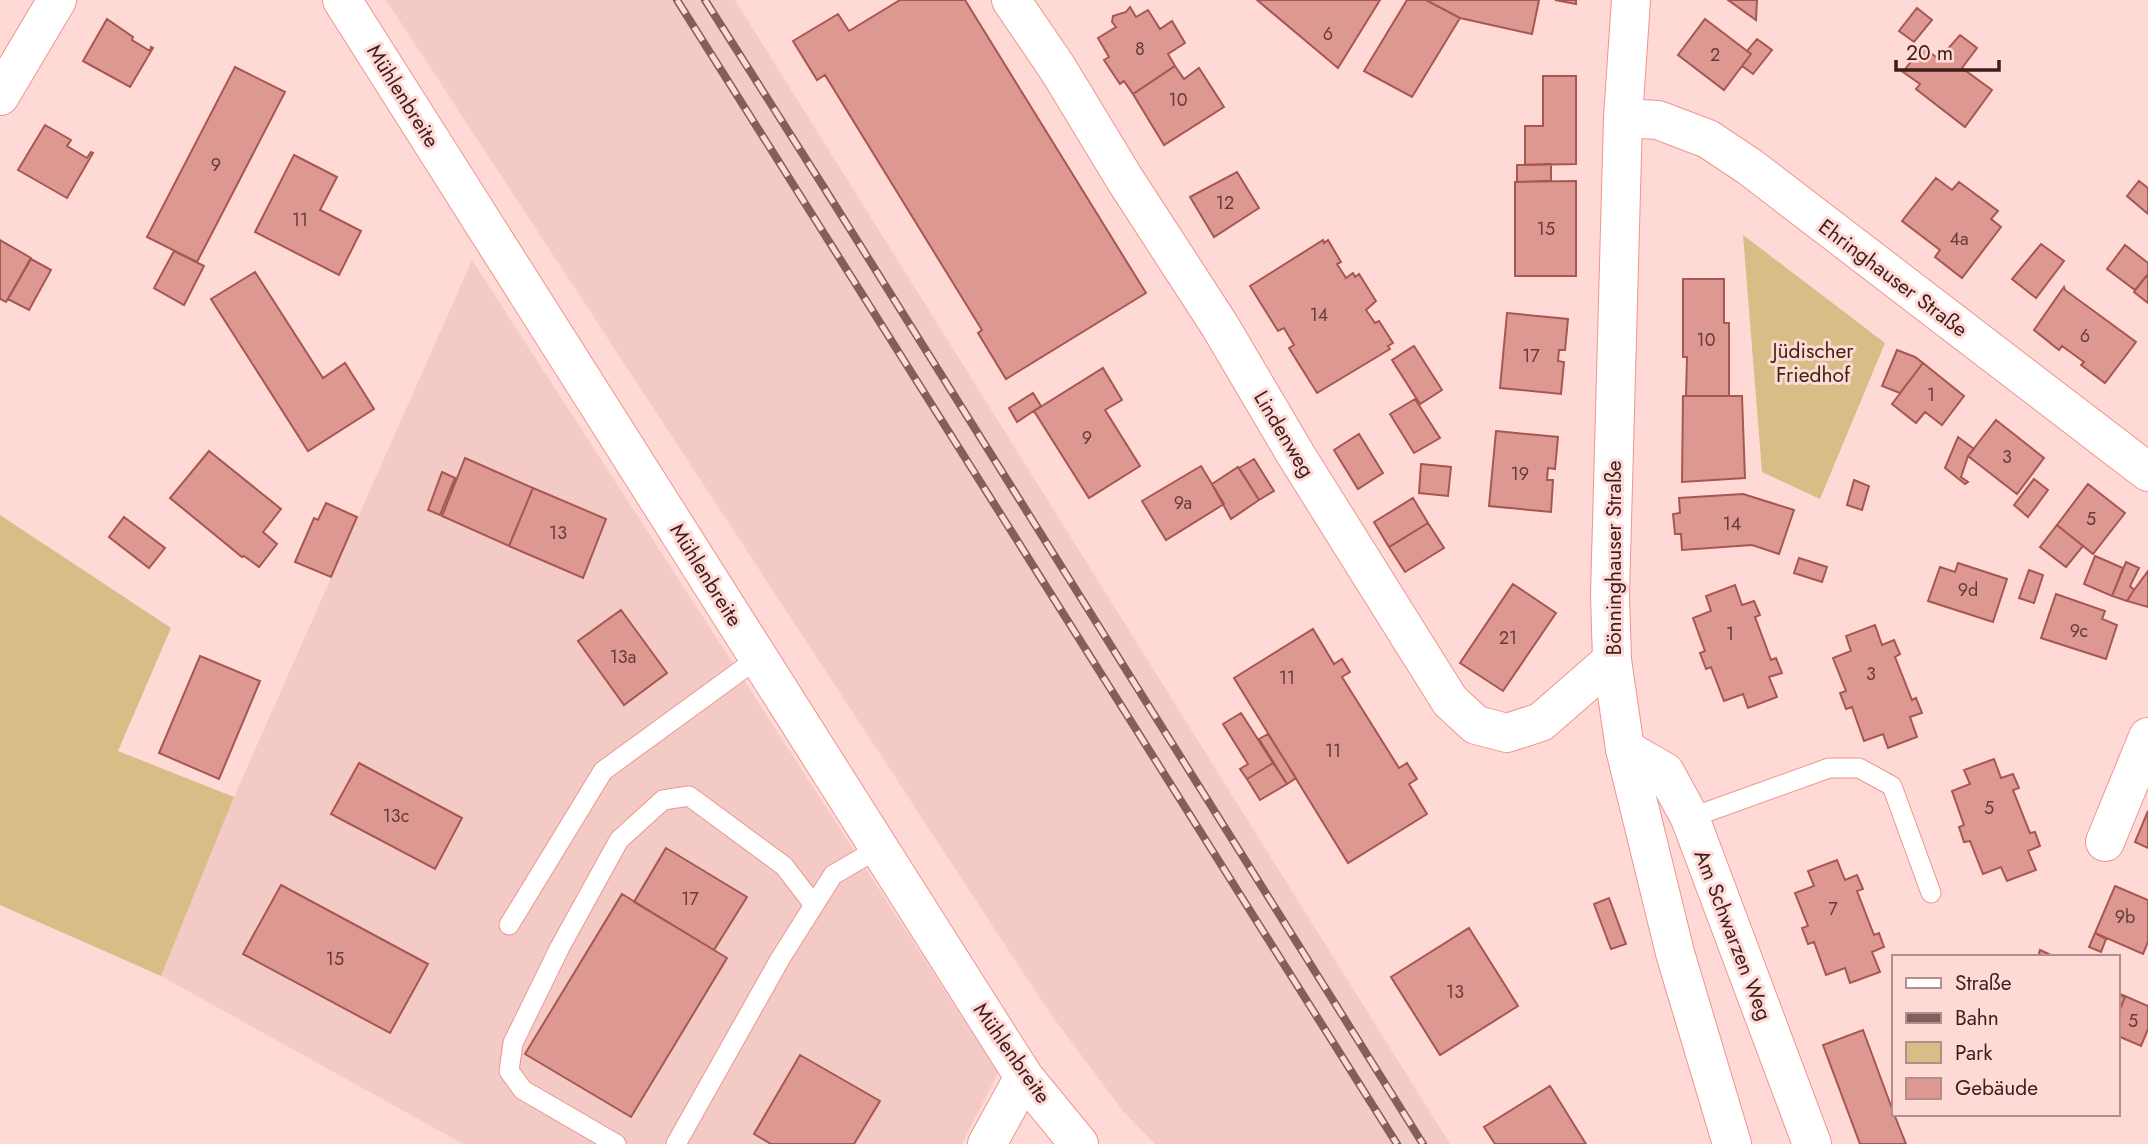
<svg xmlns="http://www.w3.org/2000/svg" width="2148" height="1144" font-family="Jost,sans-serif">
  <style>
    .built { fill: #f3cac6 }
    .green { fill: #d8be86 }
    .building { fill: #dd9891; stroke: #a75751; stroke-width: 2 }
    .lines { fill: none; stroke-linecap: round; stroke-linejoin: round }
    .lane-casing { stroke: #ed968e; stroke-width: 21 }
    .street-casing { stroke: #ed968e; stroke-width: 40 }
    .secondary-casing { stroke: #ed968e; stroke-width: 40 }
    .lane { stroke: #fff; stroke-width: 19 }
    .street { stroke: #fff; stroke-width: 38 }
    .secondary { stroke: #fff; stroke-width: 38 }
    .rail-casing { stroke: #825e5c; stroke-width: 8 }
    .rail { stroke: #ffd9d5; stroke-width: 5; stroke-dasharray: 16; stroke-linecap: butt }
    .labels { text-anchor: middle; stroke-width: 6; stroke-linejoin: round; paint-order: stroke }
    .number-label { font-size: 18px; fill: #663c38 }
    .street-label { font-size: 21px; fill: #3f1d1b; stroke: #ffd9d5 }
    .park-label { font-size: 21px; fill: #372b0f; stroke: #ffd9d5 }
  </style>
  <rect width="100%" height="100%" fill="#ffd9d5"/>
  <path class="built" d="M386,0H735L1450,1144H1155L1123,1111L1049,1012Z
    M472,260L998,1073L962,1144H463L161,976L234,797Z"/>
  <path class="green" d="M1743,235L1885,343L1820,499L1762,472Z
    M0,515L171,628L118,751L234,797L161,976L0,905Z"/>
  <path class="building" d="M900,0H965L1146,293L1006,379L978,333L982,330L825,75L817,80L793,41L838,14L849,31Z
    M1257,0H1380L1338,68Z
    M1407,0H1426L1460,18L1412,97L1364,71Z
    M1426,0H1539L1532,34L1460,18Z
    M1555,0H1576V4Z
    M1728,0H1757L1756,20Z
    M1130,7L1136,17L1148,10L1160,29L1172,21L1185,43L1168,54L1175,66L1133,94L1124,81L1120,84L1104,60L1109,57L1098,38L1116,27L1112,22L1113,16L1126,12Z
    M1917,8L1932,20L1914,42L1899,31Z
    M107,19L133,37L132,40L150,51L151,47L153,48L130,87L83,61Z
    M1705,19L1751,54L1724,90L1678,55Z
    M1960,35L1977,48L1962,68L1992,90L1965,127L1916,89L1920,84L1903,72L1922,47L1939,59Z
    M1757,39L1772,50L1753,74L1742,66L1751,54L1747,51Z
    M1175,66L1184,79L1199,68L1224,107L1164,145L1133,94Z
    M235,67L285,92L197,262L147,237Z
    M1543,76H1576V164L1525,165V126H1543Z
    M45,125L71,140L67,146L87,158L91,152L93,153L67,198L18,170Z
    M294,155L337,177L320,210L361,231L339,275L255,232Z
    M1551,164V181L1517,182V165Z
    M1237,172L1259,208L1214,237L1190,197Z
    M1936,178L1952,190L1959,182L1998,211L1991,219L2001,227L1962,278L1935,257L1940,250L1902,221Z
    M1576,181V276H1515V182Z
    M2139,181L2148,188V214L2127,196Z
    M0,240L31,258L6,302L0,299Z
    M1323,240L1324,243L1328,240L1341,262L1337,264L1346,278L1353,273L1355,277L1359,274L1376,301L1366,310L1375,323L1379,321L1393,343L1388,346L1390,349L1317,393L1289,348L1294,345L1284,328L1278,331L1250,286Z
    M2041,244L2064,261L2036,298L2012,279Z
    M2125,245L2148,263V274L2135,290L2107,269Z
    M174,251L204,266L184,305L154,288Z
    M31,259L51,270L29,310L8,299Z
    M255,272L323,378L345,363L374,409L308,451L211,299Z
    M2148,274V303L2134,292Z
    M1683,279H1724V323H1729V396H1686L1687,357H1683Z
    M2064,287L2065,290L2136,342L2105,383L2081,365L2084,362L2062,346L2059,350L2034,330Z
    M1507,313L1568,319L1565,350H1559L1558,361L1564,362L1561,394L1500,388Z
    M1414,346L1442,390L1420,404L1392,360Z
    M1897,350L1915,357L1923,363L1900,393L1882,386Z
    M1923,363L1964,396L1942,425L1925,412L1916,423L1892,404Z
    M1103,368L1122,400L1105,410L1140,466L1089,498L1034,411Z
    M1033,393L1041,406L1017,422L1009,408Z
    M1683,396H1742L1745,478L1682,482Z
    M1415,399L1440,438L1414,453L1390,414Z
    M1996,420L2044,458L2017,494L1968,456Z
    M1496,431L1558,437L1555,469L1548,468L1547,480H1553L1551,512L1489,506Z
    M1359,434L1383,473L1358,489L1334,450Z
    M1958,437L1974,449L1968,456L1961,477L1968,482L1965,484L1945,468Z
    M209,451L281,509L263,532L277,544L259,567L244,556L242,557L170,498Z
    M465,458L533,488L509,546L442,516Z
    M1254,459L1274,491L1259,500L1239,468Z
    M1421,464L1451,467L1448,496L1419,493Z
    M1201,466L1224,504L1166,540L1142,501Z
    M1238,467L1259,500L1231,519L1212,484Z
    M442,472L455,478L440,515L428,510Z
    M2034,479L2048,490L2028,517L2014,505Z
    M1854,480L1869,486L1862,510L1847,505Z
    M2088,484L2125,513L2093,554L2057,525Z
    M533,488L606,519L583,578L509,546Z
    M1743,494L1794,510L1779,554L1752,545L1682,550L1681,534H1675L1673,514L1680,513L1679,498Z
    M1413,498L1428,523L1389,547L1374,522Z
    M326,503L357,517L331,577L295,562L314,518L318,520Z
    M124,517L165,548L149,568L109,537Z
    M1428,523L1444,548L1405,572L1389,547Z
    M2057,525L2083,546L2066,567L2040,547Z
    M2095,556L2123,568L2112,596L2084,584Z
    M1799,558L1827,567L1822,582L1794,573Z
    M2126,562L2139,568L2130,586L2134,590L2127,601L2112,596Z
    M1958,563L2007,579L1993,622L1928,601L1940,567L1955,572Z
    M2029,570L2043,575L2034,603L2019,598Z
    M2148,571V607L2127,601L2134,590Z
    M1513,584L1556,613L1503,691L1460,663Z
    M1735,585L1742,605L1754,601L1760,615L1755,617L1771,660L1776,658L1782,673L1769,677L1777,697L1748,708L1743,694L1724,701L1711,667L1706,669L1700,653L1705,651L1693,618L1711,611L1706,596Z
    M2056,594L2105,611L2102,619L2117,625L2106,659L2041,638Z
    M621,610L667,673L624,705L578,641Z
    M1875,625L1882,645L1894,640L1900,654L1895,657L1912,700L1916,698L1922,713L1910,717L1917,737L1888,748L1883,734L1864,741L1852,707L1846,709L1840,693L1846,691L1833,658L1851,651L1846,636Z
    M1313,629L1334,664L1342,659L1350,672L1342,677L1399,768L1407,763L1417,779L1409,784L1427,814L1348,863L1234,678Z
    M200,656L260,681L219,779L159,753Z
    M1241,713L1273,763L1247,779L1240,769L1248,764L1223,724Z
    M1268,734L1296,778L1287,784L1259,739Z
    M1994,759L2001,778L2013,774L2019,788L2013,790L2030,833L2035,832L2040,846L2028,851L2036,870L2007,881L2001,867L1983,874L1970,841L1964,842L1959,827L1964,825L1952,791L1970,784L1964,770Z
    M359,763L462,818L435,869L331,814Z
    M1273,763L1287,784L1260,800L1247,779Z
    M2148,811V848L2135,842Z
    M666,848L747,897L714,950L634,902Z
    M1837,860L1845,880L1857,875L1863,889L1857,891L1874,935L1879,933L1884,947L1872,952L1880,972L1850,983L1845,968L1826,975L1814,942L1808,944L1802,928L1808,926L1795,893L1814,886L1808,871Z
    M281,885L428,964L390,1033L243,954Z
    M2115,886L2148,900V942L2143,954L2095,933Z
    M622,894L727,958L631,1117L525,1054Z
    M1609,898L1626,944L1611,949L1594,904Z
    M1469,928L1518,1006L1440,1055L1391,977Z
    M2095,933L2106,939L2101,952L2089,947Z
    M2040,950L2055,957H2038Z
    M2118,993L2148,1006V1029L2141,1046L2118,1036V1014L2125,997Z
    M2118,994L2125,997L2118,1014Z
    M1863,1030L1894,1114L1906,1144H1860L1823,1045Z
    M800,1055L880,1101L854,1144H771L754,1134Z
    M1550,1086L1586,1144H1495L1484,1127Z"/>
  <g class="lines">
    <g class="lane-casing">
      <path id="lane" d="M1690,818L1829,768H1859L1892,786L1931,893
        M509,925L603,771L758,658
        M616,1144L523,1090L509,1071L513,1043L560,947L619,840L663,800L689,796L784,866L814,905
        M676,1144L780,959L833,875L879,848"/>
    </g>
    <g class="street-casing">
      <path id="street" d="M342,0L1024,1077L1079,1144
        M1011,0L1058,69L1124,178L1220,326L1296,455L1450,701L1476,725L1507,733L1541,722L1612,660
        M0,96L57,0
        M1625,749L1665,772L1690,818L1812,1144
        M2105,842L2148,737
        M987,1144L1024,1077"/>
    </g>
    <g class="secondary-casing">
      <path id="secondary" d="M1631,0L1623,118L1610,595L1612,660L1625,749L1675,953L1732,1144
        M1623,118L1658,120L1708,139L1750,167L2148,472"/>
    </g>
    <use href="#lane" class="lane"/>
    <use href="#street" class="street"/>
    <use href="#secondary" class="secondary"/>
    <g class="rail-casing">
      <path id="rail" d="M677,0L1397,1144
        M705,0L823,186L1423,1144"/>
    </g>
    <use href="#rail" class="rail"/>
  </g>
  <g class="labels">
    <g class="number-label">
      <text x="1328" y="40">6</text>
      <text x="1140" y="55">8</text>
      <text x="1715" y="61">2</text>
      <text x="1178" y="106">10</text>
      <text x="216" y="171">9</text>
      <text x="1225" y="209">12</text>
      <text x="300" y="226">11</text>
      <text x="1546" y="235">15</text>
      <text x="1959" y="245">4a</text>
      <text x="1319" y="321">14</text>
      <text x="2085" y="342">6</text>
      <text x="1706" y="346">10</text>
      <text x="1531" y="362">17</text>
      <text x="1931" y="401">1</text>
      <text x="1087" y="444">9</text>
      <text x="2007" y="463">3</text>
      <text x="1520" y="480">19</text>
      <text x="1183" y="509">9a</text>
      <text x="2091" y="525">5</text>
      <text x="1732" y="530">14</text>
      <text x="558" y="539">13</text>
      <text x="1968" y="596">9d</text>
      <text x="2079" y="637">9c</text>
      <text x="1730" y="640">1</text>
      <text x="1508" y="644">21</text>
      <text x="623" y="663">13a</text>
      <text x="1871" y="680">3</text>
      <text x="1287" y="684">11</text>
      <text x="1333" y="757">11</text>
      <text x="1989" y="814">5</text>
      <text x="396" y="822">13c</text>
      <text x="690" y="905">17</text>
      <text x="1833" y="915">7</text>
      <text x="2125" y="923">9b</text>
      <text x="335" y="965">15</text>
      <text x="1455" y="998">13</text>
      <text x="2133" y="1027">5</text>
    </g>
    <g class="street-label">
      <text transform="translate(403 96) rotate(58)" y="7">Mühlenbreite</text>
      <text transform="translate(1893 278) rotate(37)" y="7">Ehringhauser Straße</text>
      <text transform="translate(1284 434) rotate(59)" y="7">Lindenweg</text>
      <text transform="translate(1614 558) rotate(-90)" y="7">Bönninghauser Straße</text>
      <text transform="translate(706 575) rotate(58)" y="7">Mühlenbreite</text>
      <text transform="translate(1733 935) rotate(69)" y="7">Am Schwarzen Weg</text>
      <text transform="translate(1012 1053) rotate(55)" y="7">Mühlenbreite</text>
    </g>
    <g class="park-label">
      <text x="1813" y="358">Jüdischer<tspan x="1813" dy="24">Friedhof</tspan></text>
    </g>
  </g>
  <rect x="1892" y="955" width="228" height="161" fill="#ffd9d5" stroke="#b28e8b" stroke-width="2"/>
  <rect x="1906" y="978" width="35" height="10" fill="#ffffff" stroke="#b28e8b" stroke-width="2"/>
  <text x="1955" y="990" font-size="21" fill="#3f1d1b">Straße</text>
  <rect x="1906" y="1013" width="35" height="10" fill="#825e5c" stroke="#b28e8b" stroke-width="2"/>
  <text x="1955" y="1025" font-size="21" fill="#3f1d1b">Bahn</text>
  <rect x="1906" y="1042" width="35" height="21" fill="#d8be86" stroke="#b28e8b" stroke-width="2"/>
  <text x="1955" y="1060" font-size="21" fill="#3f1d1b">Park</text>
  <rect x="1906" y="1078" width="35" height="21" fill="#dd9891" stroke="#b28e8b" stroke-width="2"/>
  <text x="1955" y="1095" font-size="21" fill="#3f1d1b">Gebäude</text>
  <path d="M1896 60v10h103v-10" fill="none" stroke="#3f1d1b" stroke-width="3.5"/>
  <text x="1906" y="60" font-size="21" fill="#3f1d1b" stroke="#ffd9d5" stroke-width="5" paint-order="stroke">20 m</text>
</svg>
